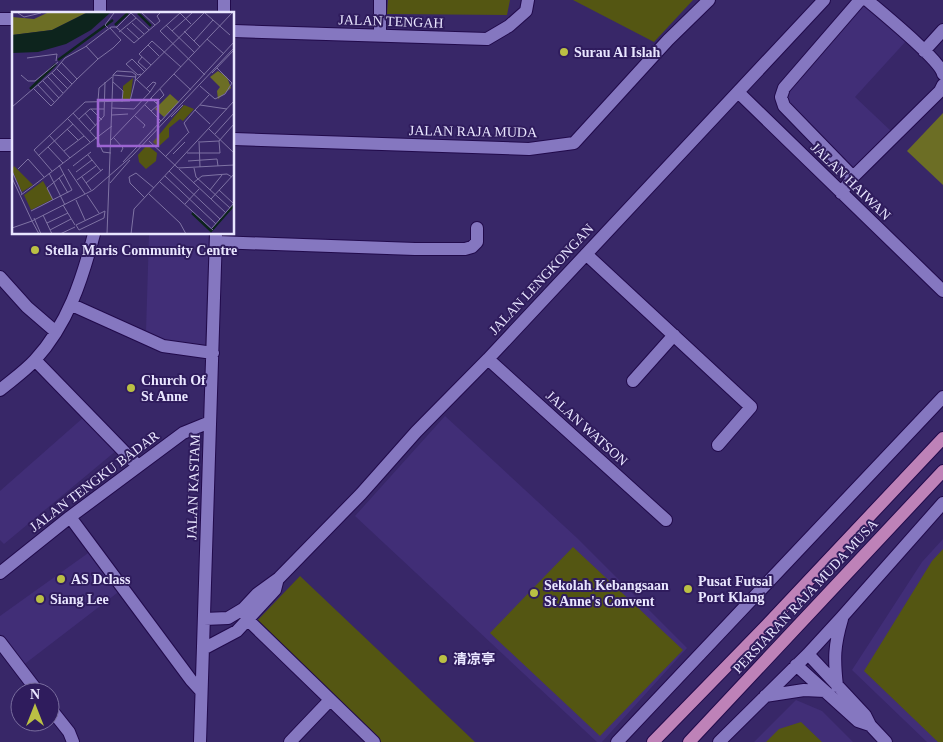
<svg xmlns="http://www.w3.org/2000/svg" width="943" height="742" font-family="'Times New Roman','Noto Sans SC',serif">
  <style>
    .built { fill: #412e77 }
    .green { fill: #545612 }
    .forest { fill: #6c6e25 }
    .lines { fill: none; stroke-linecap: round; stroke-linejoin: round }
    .minor-casing { stroke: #210a4b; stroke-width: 14 }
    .major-casing { stroke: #210a4b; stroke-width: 14 }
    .minor { stroke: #8577c0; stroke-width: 12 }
    .major { stroke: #be82b8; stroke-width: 12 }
    .poi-dot { fill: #bbc044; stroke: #2f1c5d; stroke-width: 2 }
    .labels { text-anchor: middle; stroke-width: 4; stroke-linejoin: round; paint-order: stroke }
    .street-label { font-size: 14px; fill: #e9e6ff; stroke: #2f1c5d }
    .poi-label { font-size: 14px; font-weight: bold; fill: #e9e6ff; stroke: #2f1c5d; text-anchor: start }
    .inset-river { fill: none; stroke: #0d241d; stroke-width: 2.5 }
    .inset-road { fill: none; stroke: #7f73a4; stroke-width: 1 }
    .view { fill: #9c64d2; fill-opacity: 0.15; stroke: #9c64d2; stroke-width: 2.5 }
    .inset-edge { fill: none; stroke: #e9e6ff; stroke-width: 2.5 }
  </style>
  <rect width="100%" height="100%" fill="#382768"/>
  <path class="built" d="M862,1L907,40L855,97L892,132L853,170L787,104L788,89Z
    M149,234H209L205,348L165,341L146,332Z
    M445,416L577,538L687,648L602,742H597L355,516Z
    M84,417L117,450L4,544L0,540V491Z
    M943,539V742H927L852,670L922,562Z
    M91,551L121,590L22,666L0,634V616Z
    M796,700L822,711L853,742H754Z"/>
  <path class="green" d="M388,0H510L507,15L387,14Z
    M573,0H693L654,42Z
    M573,547L683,650L600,736L490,633Z
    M943,549V742H938L864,671L932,561Z
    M300,576L475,742H381L255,623Z
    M801,722L822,742H766L779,729Z"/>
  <path class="forest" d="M943,113V185L907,151Z"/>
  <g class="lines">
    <g class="minor-casing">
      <path id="minor" d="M867,0C881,12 940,60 943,74
        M100,14V0
        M224,14V0
        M0,19H14
        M234,31L487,39L509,26L526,11L528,0
        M380,35V0
        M924,51L943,30
        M738,92L943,291
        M234,139L529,149L574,143L668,40L709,0
        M0,145H14
        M853,177L784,106L781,97L784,88L860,0
        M841,193L853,177L940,91L943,85
        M216,242L415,249H465L472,247L477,242V228
        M586,254L751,407L718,445
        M0,277L27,307L56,332
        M72,305L163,346L213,353
        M488,359L666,520
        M35,360L138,466
        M633,381L674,335
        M0,390C12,380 25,371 35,360C68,324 82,280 94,234
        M70,517L191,680L201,691
        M0,573L70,517L183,433L210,422
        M204,619L228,618L243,609L257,594L279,578L361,494L416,432L488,359L824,0
        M247,619L374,742
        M0,642L38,692
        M203,649L237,631L275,590L277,582
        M808,654L865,715L870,725L886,742
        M796,665L858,721L870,725
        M837,686C834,659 834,646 842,619
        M765,696L804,690L825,691
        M50,708L69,732L73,742
        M200,742L216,234
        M290,742L330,700
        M617,742L943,397
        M719,742L808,654L842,617L943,503"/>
    </g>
    <g class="major-casing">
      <path id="major" d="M653,742L767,625L943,438
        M689,742L943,471"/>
    </g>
    <use href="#minor" class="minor"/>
    <use href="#major" class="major"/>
  </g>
  <g class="poi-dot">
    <circle cx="564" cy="52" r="5"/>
    <circle cx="35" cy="250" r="5"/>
    <circle cx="131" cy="388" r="5"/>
    <circle cx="61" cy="579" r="5"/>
    <circle cx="688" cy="589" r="5"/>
    <circle cx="534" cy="593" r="5"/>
    <circle cx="40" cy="599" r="5"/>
    <circle cx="443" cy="659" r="5"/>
  </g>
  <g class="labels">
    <g class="street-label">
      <text transform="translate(391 21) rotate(2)" y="5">JALAN TENGAH</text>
      <text transform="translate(473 131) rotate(1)" y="5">JALAN RAJA MUDA</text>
      <text transform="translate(851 181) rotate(44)" y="5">JALAN HAIWAN</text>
      <text transform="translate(541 279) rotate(-47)" y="5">JALAN LENGKONGAN</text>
      <text transform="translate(587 428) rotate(42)" y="5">JALAN WATSON</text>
      <text transform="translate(94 481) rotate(-37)" y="5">JALAN TENGKU BADAR</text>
      <text transform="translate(193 487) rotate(-88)" y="5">JALAN KASTAM</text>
      <text transform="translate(805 596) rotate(-47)" y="5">PERSIARAN RAJA MUDA MUSA</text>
    </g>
    <g class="poi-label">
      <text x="574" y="57">Surau Al Islah</text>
      <text x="45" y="255">Stella Maris Community Centre</text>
      <text x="141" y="385">Church Of<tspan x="141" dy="16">St Anne</tspan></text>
      <text x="71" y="584">AS Dclass</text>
      <text x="698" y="586">Pusat Futsal<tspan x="698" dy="16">Port Klang</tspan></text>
      <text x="544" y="590">Sekolah Kebangsaan<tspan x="544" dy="16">St Anne's Convent</tspan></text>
      <text x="50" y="604">Siang Lee</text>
      <text x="453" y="664">清凉亭</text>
    </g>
  </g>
  <g transform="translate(12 12)">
    <rect width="222" height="222" fill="#382768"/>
    <path d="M121,66L118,89L111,88V74ZM172,93L182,97L171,109L168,107L157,116V125L146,135L141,130ZM135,133L145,141L144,149L134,157L127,150L126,143ZM2,154L21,173L10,180L0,158ZM31,169L41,187L19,198L12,183Z" fill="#545612"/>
    <path d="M35,1H74L40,18L0,23V5L22,7ZM206,59L215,65L219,76L206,87L205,79L208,75L198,65ZM158,82L167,90L152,105L143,97Z" fill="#6c6e25"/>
    <path d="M74,1H98L79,18L54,32L26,40L0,41V23L40,18Z" fill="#0d241d"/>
    <path class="inset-river" d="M126,1L139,14M103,13L116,1M46,48L101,8M18,77L44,52M180,201L199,219L222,193"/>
    <path class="inset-road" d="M6,1L12,5L29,1M119,1L137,18M130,1L143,13M168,1L148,19L193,63M168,1L179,12M193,1L218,23M120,11L132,22M154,13L183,41M104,15L122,31L148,9L145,4L148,1M96,16L93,13L102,1M115,16L127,27M160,19L180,1M172,19L188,35M107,20L124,6M195,27L212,42M182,29L201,8M136,33L147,44M74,34L86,47L101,36L109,28L98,16M130,45L126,50L135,58M15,46L45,42L44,49M49,50L65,67L86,47M139,53L127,42L140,29L169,55M45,57L60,72M40,61L56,77M200,61L222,38M129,62L126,63L114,52L120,47L133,60M162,62L179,78M9,63L16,69H23L46,50M101,63L105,59L120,60L124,63L123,69M101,63L124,65M36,65L51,81M31,69L47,86M101,70L111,79L110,90M26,73L42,90M188,74L203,87L213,82L220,71L205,56M22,77L39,94L65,67M134,77L141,70L144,71L138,80M197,83L183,98L198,112M86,89L87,76L100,65M144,91L152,83L148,77M133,93L149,109M188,93L215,97M0,95L43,58L53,46L73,35L99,15H105L119,1M100,96L122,97L138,80L125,68M79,97L90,108M139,99L146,93L139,86M61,101L84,126M73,101L84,114M100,103L116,102M123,104L133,113L131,116M159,105L171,93M55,106L78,130M67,107L78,97H92M55,117L66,128M197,117L222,141M78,119L92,104L93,70M177,121L172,111L183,98M203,122L222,101M37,123L58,146M84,125L91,140L99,141M102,126L111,136L109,140M99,128L220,1M137,129L166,156L222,153M187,129L188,155M188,130L207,129L222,112M36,135L51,151M52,139L72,124M175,141H208L207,129M161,142L173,130M76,143L89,159M26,144L61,112M153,145L176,121M176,149L205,147L206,154M111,150L222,30M61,154L79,140M182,156L184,165L218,196M6,157L16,147L32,165M56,157L73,182M167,157L214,201M0,159L10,182M40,159L22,138L73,90L118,89L123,69L192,1M157,159L208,207M64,160L80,148M37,161L53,193M153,164L204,212M70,165L79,178M0,166L20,209L81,178L120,144L222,36M47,166L56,181M65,168L84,154M148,170L201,218M74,171L91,157M98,171L118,148M181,171L190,164L215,162L220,165M198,178L210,163M207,178L222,192M137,182L168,211L174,222M9,183L100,114M75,183L87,201M133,186L118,171L117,165L124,161L142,176M199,187L222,162M41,188L35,176L52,162M64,188L73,208M173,192L187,177M51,193L63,213M19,199L60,178L47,153M31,203L40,222M22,206L29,222M35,211L56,201M64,213L67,218L92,206L93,199M64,213L93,199M0,216L20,209L27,222M200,216L222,191M38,218L59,207M48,222L63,215M95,222L101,63M119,222L122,197L222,89"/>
    <path class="view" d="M86,88H146V134H86Z"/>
    <rect width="222" height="222" class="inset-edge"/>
  </g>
  <g transform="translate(35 707)"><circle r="24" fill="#2f1c5d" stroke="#796d9e"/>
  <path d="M0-4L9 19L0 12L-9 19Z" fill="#bbc044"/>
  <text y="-8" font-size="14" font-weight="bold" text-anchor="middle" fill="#e9e6ff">N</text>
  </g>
</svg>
